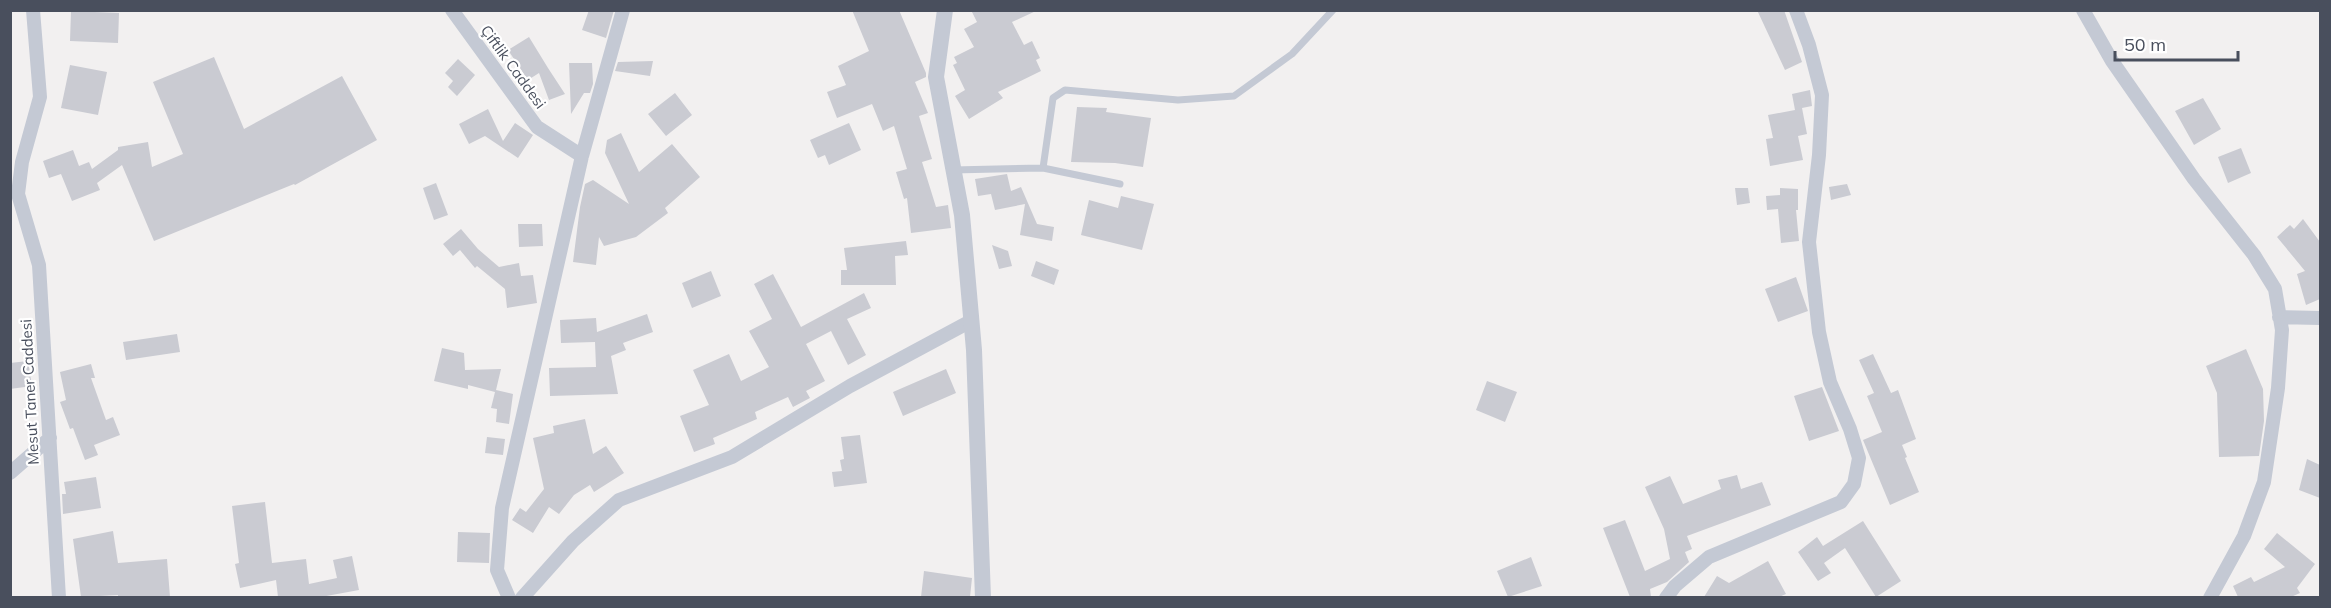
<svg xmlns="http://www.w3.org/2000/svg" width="2331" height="608" font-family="Mulish,sans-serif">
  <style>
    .building { fill: #cacbd2 }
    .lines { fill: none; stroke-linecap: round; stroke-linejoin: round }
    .service { stroke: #c4c9d4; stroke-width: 7 }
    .minor { stroke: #c4c9d4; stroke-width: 14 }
    .tertiary { stroke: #c4c9d4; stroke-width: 16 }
    .labels { text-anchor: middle; stroke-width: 4.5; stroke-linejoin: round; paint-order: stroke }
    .street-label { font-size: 15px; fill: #494f5d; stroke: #fff }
  </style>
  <rect width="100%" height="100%" fill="#f2f0f0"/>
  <path class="building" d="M589,10H614L606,38L582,30Z
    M852,10H899L926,73V77L915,82L928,113L919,116L932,159L922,162L936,207L948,205L951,228L911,233L907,198L904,199L896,172L907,169L894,126L883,131L872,104L837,118L827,92L846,85L838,66L869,51Z
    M971,10H1038L1012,22L1024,45L1032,41L1040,58L1036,60L1041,71L998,92L1003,98L969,119L955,96L965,90L953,65L957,63L954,57L974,47L964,29L977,22Z
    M1757,10H1784L1802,62L1785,70Z
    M71,11L119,13L118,43L70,41Z
    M529,37L548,68L565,94L549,100L539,73L528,80L508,50Z
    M214,57L244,129L342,76L377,140L295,185L294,184L154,241L122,165L97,183L100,190L72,201L61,174L49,178L43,161L73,150L79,166L89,162L92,169L118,150V147L148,142L152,167L183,154L153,82Z
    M458,59L475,75L457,96L448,87L453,81L445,73Z
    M653,61L650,76L615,71L618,62Z
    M569,63H592L593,84L590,93H584L571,114Z
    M70,65L107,72L98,115L61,108Z
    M1810,90L1812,106L1802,108L1807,134L1798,136L1803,160L1770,166L1766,139L1773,138L1768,115L1795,110L1792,94Z
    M675,93L692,115L666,136L648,114Z
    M2203,98L2221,129L2194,145L2175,111Z
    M1077,107L1107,108L1106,112L1151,118L1143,167L1115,163L1071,162Z
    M488,109L503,141L515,123L533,135L518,158L485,136L469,144L459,124Z
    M849,123L861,150L829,165L825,155L818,158L810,140Z
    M621,133L639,172L672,144L700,177L665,208L668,213L636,237L604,246L599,237L596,265L573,262L580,207L585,184L593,180L629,204L605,153L607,140Z
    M2241,148L2251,173L2228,183L2218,157Z
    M1007,174L1011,191L1021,187L1037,224L1054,227L1052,241L1020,235L1025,204L995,210L991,194L978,196L975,179Z
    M436,183L448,215L434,220L423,188Z
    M1847,184L1851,195L1831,200L1829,187Z
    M1735,188H1748L1750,203L1737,205Z
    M1780,188L1798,189V210H1796L1799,241L1781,243L1778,209L1767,210L1766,196L1780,195Z
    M1121,196L1154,204L1142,250L1081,235L1089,200L1118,208Z
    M2303,219L2320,242V299L2306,305L2297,274L2305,271L2277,237L2290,225L2294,229Z
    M518,224H542L543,246L519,247Z
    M461,229L478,249L499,267L519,263L521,276L533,275L537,303L507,308L505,289L477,266L475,268L460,250L453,256L443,244Z
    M906,241L908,255L895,256L896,285H841V270H847L844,248Z
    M992,245L1008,251L1012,266L999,269Z
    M1036,261L1059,270L1054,285L1031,276Z
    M711,271L721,296L692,308L682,283Z
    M773,274L801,327L864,293L871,308L847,319L866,355L848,365L831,331L806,344L825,381L806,391L810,398L793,407L788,397L755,412L757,419L713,438L715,444L694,452L680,416L709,405L693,370L729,354L741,381L769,367L749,331L772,319L754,284Z
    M1796,277L1808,311L1778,322L1765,289Z
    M647,314L653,332L623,343L626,350L611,356L618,394L550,396L549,368L596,367L595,342L561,343L560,320L596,318L597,332Z
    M177,334L180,352L126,360L123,342Z
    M442,348L464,353L465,370L501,369L496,390L513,394L509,424L496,422L497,409L491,408L495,392L468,385V389L434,381Z
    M2246,349L2263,389L2264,421L2259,456L2219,457L2217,393L2206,366Z
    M1873,354L1891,393L1898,390L1916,439L1902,445L1907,457L1905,458L1919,492L1890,505L1863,440L1882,432L1867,396L1874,393L1859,360Z
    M28,361L32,386L10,389V363Z
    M91,364L95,378H91L106,420L113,417L120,435L94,445L98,455L85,460L73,428L70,429L60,402L66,400L60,372Z
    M946,369L956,393L903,416L893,392Z
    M1487,381L1517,392L1505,422L1476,410Z
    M1822,387L1839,431L1809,441L1794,396Z
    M585,419L593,454L606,446L624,473L594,492L590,485L574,495L559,514L549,507L533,533L512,520L520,508L526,512L544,489L533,438L554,433L553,426Z
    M860,435L867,483L834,487L832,472L842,471L840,460L844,459L841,437Z
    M487,437L505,439L503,455L485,453Z
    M2307,459L2320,465V498L2299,490Z
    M1737,475L1741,489L1762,482L1771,505L1687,536L1692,549L1685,552L1689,562L1667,582L1650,589L1651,597H1630L1603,528L1625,520L1645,571L1670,559L1664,529L1645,487L1670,476L1683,504L1721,489L1718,480Z
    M96,477L101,508L63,514L62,494H66L64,482Z
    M265,502L272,563L306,559L309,584L337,578L333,560L352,556L359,590L321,597H278L276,580L240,588L235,564L239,563L232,506Z
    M1863,521L1901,581L1876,597L1845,548L1824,563L1831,573L1818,581L1798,552L1817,537L1823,546Z
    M113,531L118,563L167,559L170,597H118V595L81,597L73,539Z
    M458,532L490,533L489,563L457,562Z
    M2277,533L2315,564L2297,588L2300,593L2291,597H2238L2233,586L2251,577L2254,582L2285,567L2264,549Z
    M1531,557L1542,586L1508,597L1497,571Z
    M1768,561L1786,594L1779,597H1704L1717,576L1729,583Z
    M924,571L972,578L970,597H921Z"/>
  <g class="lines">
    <path class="service" d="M1043,168L1053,98L1065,90L1178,100L1234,96L1292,54L1333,10
      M953,170L1043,168L1120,184"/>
    <path class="minor" d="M33,10L40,97L22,162L18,194L39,265L59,598
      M452,10L537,127L582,156
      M2083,10L2112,61L2194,179L2254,255L2275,289L2282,330L2278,388L2264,482L2244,536L2210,598
      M2279,317L2320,318
      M10,473L50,438
      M509,598L497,570L502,508L582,156L623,10
      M522,598L573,541L619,500L732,457L850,386L971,321
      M1666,598L1675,586L1709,557L1841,502L1854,484L1859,458L1850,429L1830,382L1819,332L1809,242L1819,155L1822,95L1809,45L1796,10"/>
    <path class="tertiary" d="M945,10L936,77L962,215L974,350L983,598"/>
  </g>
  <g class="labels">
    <g class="street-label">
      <text transform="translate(513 67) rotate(54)" y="5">Çiftlik Caddesi</text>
      <text transform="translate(30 392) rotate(-93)" y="5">Mesut Taner Caddesi</text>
    </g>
  </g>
  <rect width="2331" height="608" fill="none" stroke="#494f5d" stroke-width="24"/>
  <path d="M2115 51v9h123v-9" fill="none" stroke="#494f5d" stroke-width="3"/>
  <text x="2124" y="51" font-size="18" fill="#494f5d" stroke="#ffffff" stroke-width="4.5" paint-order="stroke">50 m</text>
</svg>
